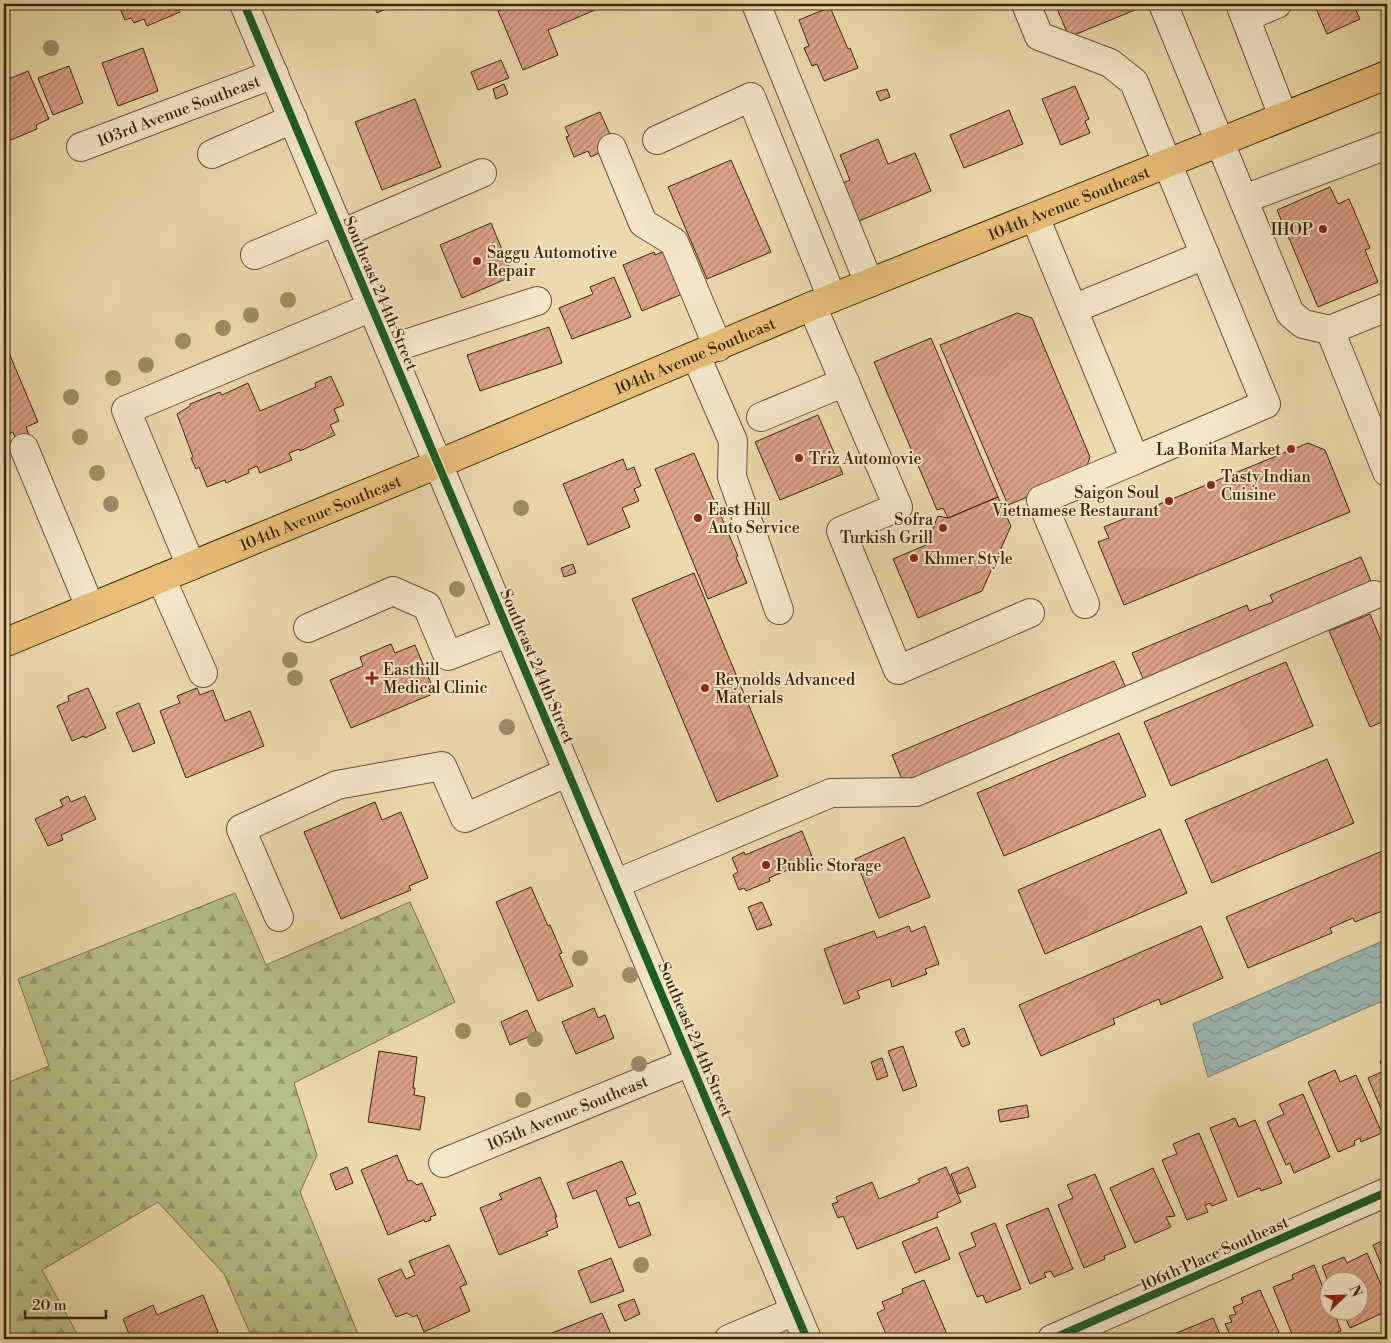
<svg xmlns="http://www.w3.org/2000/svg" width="1391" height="1343" font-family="'Libre Bodoni',serif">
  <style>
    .forest { fill: url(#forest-firs); stroke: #79734a }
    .water { fill: url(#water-waves); stroke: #757e70 }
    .building { fill: url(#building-hatch); stroke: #3b270b }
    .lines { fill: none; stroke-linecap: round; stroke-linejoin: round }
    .minor-casing { stroke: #675433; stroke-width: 30 }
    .major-casing { stroke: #3b270b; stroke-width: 30 }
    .minor { stroke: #f3e6c9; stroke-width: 28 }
    .major { stroke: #e6bc76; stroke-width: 28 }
    .cycleway-casing { stroke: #f3e6c9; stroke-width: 11 }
    .cycleway { stroke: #1b5e20; stroke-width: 8 }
    .tree { fill: #9c8c65 }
    .poi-dot { fill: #8f2418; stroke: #f3e6c9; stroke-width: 2 }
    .labels { text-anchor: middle; stroke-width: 4; stroke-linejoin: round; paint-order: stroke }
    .street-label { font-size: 16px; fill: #3b270b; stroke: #f3e6c9 }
    .poi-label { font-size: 16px; fill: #3b270b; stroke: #f3e6c9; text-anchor: start }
  </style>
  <defs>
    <pattern id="forest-firs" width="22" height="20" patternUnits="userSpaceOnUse" patternTransform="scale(1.25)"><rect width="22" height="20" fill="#b7bf8a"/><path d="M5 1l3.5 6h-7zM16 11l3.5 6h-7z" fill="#969b6f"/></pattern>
    <pattern id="water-waves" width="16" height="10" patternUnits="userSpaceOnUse" patternTransform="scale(1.25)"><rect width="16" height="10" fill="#9cb8b3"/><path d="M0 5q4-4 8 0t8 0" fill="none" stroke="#809690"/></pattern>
    <pattern id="building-hatch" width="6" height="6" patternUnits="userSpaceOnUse" patternTransform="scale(1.25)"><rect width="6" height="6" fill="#dda389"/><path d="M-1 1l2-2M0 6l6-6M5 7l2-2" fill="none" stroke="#b4856e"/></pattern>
  </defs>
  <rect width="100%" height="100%" fill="#ecd9ac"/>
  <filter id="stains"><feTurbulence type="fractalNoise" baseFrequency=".004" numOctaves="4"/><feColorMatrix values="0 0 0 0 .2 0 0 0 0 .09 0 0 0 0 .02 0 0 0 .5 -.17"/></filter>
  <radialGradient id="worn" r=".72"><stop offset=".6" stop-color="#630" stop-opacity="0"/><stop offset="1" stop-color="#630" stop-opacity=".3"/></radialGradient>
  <path class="forest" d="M235,893L266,965L410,902L455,1002L294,1083L317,1155L300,1192L360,1339H237L250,1333L224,1274L158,1202L42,1270L80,1339H4V1084L49,1066L18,979Z"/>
  <path class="water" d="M1387,939V999L1208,1077L1193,1024Z"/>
  <path class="building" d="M118,4H177L180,12L147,26L144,19L134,23L131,18L125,20Z
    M373,4H397L377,13Z
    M516,4H534L536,9L548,4H593L595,10L548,30L558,55L523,70L498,11Z
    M1055,4H1132L1135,10L1069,37Z
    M1314,4H1353L1360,19L1327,34Z
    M830,7L848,49L850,48L858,68L824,81L817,64L812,66L804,48L809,46L799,20Z
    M143,48L158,91L118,106L102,63Z
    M501,60L509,78L478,90L471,72Z
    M69,66L83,103L53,115L38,78Z
    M28,71L49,119L36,125L37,129L4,143V81Z
    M504,84L508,94L496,99L493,89Z
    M1075,86L1089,119L1085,121L1090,133L1061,145L1042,99Z
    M887,89L890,97L880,101L876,92Z
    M415,99L441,167L382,190L355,122Z
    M1009,110L1023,144L964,168L950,135Z
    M600,112L613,141L603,151L591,157L588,151L574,157L566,137L569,136L565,127Z
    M878,139L888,164L915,153L931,191L859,221L843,183L850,180L840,155Z
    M731,160L771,252L707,279L668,187Z
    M1330,187L1338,204L1349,199L1370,248L1365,250L1378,282L1318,307L1277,210Z
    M491,223L513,276L462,298L440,245Z
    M654,252L655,255L662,252L674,257L687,292L642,311L623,265Z
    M614,277L631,317L572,339L559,308L593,294L590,287Z
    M1017,313L1032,318L1090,457L1084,474L1008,505L940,345Z
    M549,327L562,363L480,391L467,355Z
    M931,338L998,497L948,518L943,508L937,510L874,362Z
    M4,341L38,422L26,427L29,435L16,440L13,432L4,436Z
    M331,376L344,405L334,409L339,421L330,425L335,435L300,451L299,449L289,453L292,460L260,473L257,466L248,470L249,473L226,483L225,480L207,487L199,467L196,469L191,458L193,457L177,414L190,406V404L220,392L222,395L248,383L260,411L316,387L315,383Z
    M818,415L843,474L780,500L755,442Z
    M1308,443L1325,450L1350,512L1124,605L1098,542L1109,538L1104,527Z
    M694,453L738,556L736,557L747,583L708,599L655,469Z
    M623,459L627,470L634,467L641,486L634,489L639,501L622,508L630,527L588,545L563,484Z
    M998,497L1011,526L982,591L918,618L893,559L926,545L938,516L948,518Z
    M1361,557L1373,586L1145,683L1132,653L1247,605L1249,611L1273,602L1270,595Z
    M573,564L576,573L564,577L561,568Z
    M694,573L778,776L717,802L632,599Z
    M1370,614L1387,655V720L1370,727L1329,631Z
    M391,644L395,653L415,645L435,693L351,728L330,680L363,666L360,657Z
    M1114,661L1127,690L904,784L892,755Z
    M1286,662L1313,726L1171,786L1144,722Z
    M88,688L106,728L85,738L84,736L72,741L57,706L69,701L68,696Z
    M197,688L200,695L213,690L225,721L250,711L264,746L186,778L160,711L180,703L177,696Z
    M139,703L155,743L133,752L116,713Z
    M1119,733L1146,796L1004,856L977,793Z
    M1327,759L1354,823L1212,883L1185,820Z
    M68,796L71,802L85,796L96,819L61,835L63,840L48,846L35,819L63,806L60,800Z
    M375,802L382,820L401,812L428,878L409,886L411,890L341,919L304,832Z
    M1160,829L1187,893L1045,954L1018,890Z
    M802,831L813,859L769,878L770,881L746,891L744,888L739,890L733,875L738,872L732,858L744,852L745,855Z
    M904,837L930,897L879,918L855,859Z
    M1387,849V909L1355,922L1353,918L1330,928L1332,933L1248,968L1226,917Z
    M531,887L548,926L550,925L562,953L559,954L573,986L538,1001L496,902Z
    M762,902L772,925L757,930L748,907Z
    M909,926L911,932L925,926L939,964L925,969L927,974L892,987L890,979L857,991L860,998L844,1004L824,949L874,931L877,938Z
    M1201,926L1223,978L1161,1005L1159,999L1113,1019L1115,1024L1041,1056L1019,1005Z
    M594,1008L598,1018L605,1015L614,1038L576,1054L562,1022Z
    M527,1010L537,1033L510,1045L501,1022Z
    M964,1028L970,1044L962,1047L955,1032Z
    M903,1046L917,1086L903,1091L888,1051Z
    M379,1051L417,1057L413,1088H415L414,1095L425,1097L420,1130L368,1122Z
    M882,1058L888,1076L877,1080L871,1062Z
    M1387,1058V1123L1368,1078L1384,1071L1380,1061Z
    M1335,1070L1340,1082L1356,1075L1382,1133L1361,1142L1360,1138L1354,1141L1355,1145L1338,1152L1308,1082Z
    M1303,1094L1330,1157L1294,1173L1290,1163L1286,1165L1267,1122L1284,1114L1279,1104Z
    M1027,1105L1029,1117L1000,1122L998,1110Z
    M1235,1118L1239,1127L1255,1120L1282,1183L1261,1191L1260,1188L1238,1197L1210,1128Z
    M1199,1133L1227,1200L1212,1206L1210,1203L1205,1205L1208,1212L1187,1220L1162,1160L1177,1154L1173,1144Z
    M397,1155L408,1181L411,1180L417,1185L422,1183L436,1215L430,1217L431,1220L425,1222L424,1220L388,1235L361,1170Z
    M622,1161L636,1194L626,1198L629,1206L639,1202L651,1235L619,1248L596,1190L573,1199L567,1183Z
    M347,1167L353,1183L336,1190L330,1174Z
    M946,1167L961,1202L937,1213L938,1217L857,1249L843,1216L838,1218L832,1204L838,1202L836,1197L872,1182L879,1199L920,1182L918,1179Z
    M968,1167L976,1187L959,1194L951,1174Z
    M1153,1168L1175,1216L1166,1217L1171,1227L1135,1243L1110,1188Z
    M1095,1174L1126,1247L1104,1256L1105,1259L1084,1268L1058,1205L1073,1198L1067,1185Z
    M540,1177L557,1217H555L558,1227L546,1232L548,1235L499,1255L480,1208L502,1199L499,1194Z
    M1048,1208L1073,1269L1054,1277L1051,1271L1044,1273L1046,1277L1030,1284L1006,1225Z
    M995,1223L1021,1289L986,1303L983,1295L977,1297L959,1253L976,1246L971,1233Z
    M937,1227L950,1259L915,1273L902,1242Z
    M1387,1239V1278L1373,1245Z
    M449,1245L467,1284L460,1287L470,1311L424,1332L417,1315L413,1317L407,1313L396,1317L378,1279L401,1269L406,1279L415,1275L409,1261Z
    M1367,1253L1387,1298V1311L1350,1328L1342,1310H1358V1280L1328,1281L1322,1266L1344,1257L1347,1263Z
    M611,1258L624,1291L591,1303L578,1271Z
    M1314,1265L1328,1300V1310H1333L1341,1331L1325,1338L1326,1339H1294L1273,1287L1293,1279L1292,1275Z
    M924,1280L949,1339H888L877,1313L885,1309L882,1302L903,1293L902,1289Z
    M1260,1290L1282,1339H1232L1225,1324L1232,1322L1229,1316L1236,1314L1233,1307L1243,1303L1241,1298Z
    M203,1295L218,1332L202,1339H131L123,1319L153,1305L157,1315Z
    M634,1299L640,1314L625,1321L618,1305Z
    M602,1313L613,1339H537Z
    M1213,1318L1222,1339H1171L1169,1336Z"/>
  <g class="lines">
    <g class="minor-casing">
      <g id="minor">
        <path d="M244,4L807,1339"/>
        <path d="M756,4L869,283"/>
        <path d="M1026,4L1039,36L1110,63L1134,82L1266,404L1135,460L1035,217"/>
        <path d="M1163,4L1290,313L1303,324L1330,330"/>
        <path d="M1240,4L1283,116"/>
        <path d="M1246,17L1277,4"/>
        <path d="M657,140L751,97L832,298"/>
        <path id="s1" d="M81,147L274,74"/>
        <path d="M612,148L643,223L674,242L718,347"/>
        <path d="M212,154L293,119"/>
        <path d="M1244,199L1387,145"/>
        <path d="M341,234L482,173"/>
        <path d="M255,255L336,221"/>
        <path d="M812,306L898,507L841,531L898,670L1030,613"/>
        <path d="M1387,307L1330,330L1387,472"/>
        <path d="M1073,309L1205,255"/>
        <path d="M390,349L537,301"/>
        <path d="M696,356L733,441L732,477L779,610"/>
        <path d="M761,417L845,382"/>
        <path d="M24,448L90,607"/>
        <path d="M191,566L126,410L372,307"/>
        <path d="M161,578L203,673"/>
        <path d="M1085,604L1041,500L1135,460"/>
        <path d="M308,628L393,591L427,606L448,656L509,632"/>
        <path d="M615,884L831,793L916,792L1374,595"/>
        <path d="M279,917L241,829L337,785L442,766L465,818L568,772"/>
        <path id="s2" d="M443,1163L690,1062"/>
        <path d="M729,1339L795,1311"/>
        <path d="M1052,1339L1387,1192"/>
      </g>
    </g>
    <g class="major-casing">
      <g id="major">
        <path id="s3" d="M4,643L438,464L812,306L1387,75"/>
      </g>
    </g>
    <use href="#minor" class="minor"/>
    <use href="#major" class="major"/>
    <g class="cycleway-casing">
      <path id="cycleway" d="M244,4L807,1339
        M1052,1339L1387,1192"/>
    </g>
    <use href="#cycleway" class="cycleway"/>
  </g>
  <g class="tree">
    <circle cx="51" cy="48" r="8"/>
    <circle cx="288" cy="300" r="8"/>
    <circle cx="251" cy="315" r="8"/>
    <circle cx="223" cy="328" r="8"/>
    <circle cx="183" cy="341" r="8"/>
    <circle cx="146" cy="365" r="8"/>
    <circle cx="113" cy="378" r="8"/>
    <circle cx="71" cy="397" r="8"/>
    <circle cx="80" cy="437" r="8"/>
    <circle cx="97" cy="473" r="8"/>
    <circle cx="111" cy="504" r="8"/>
    <circle cx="521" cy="508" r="8"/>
    <circle cx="457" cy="589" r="8"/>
    <circle cx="290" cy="660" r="8"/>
    <circle cx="295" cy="678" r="8"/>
    <circle cx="507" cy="727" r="8"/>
    <circle cx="580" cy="958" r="8"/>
    <circle cx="630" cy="975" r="8"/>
    <circle cx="463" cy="1031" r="8"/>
    <circle cx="535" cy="1039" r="8"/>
    <circle cx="639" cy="1064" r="8"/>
    <circle cx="523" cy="1100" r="8"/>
    <circle cx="641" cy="1265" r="8"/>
  </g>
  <g class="poi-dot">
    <circle cx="1323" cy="229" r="5"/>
    <circle cx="477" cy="261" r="5"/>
    <circle cx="1291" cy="449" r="5"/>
    <circle cx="799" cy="458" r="5"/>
    <circle cx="1211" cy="485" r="5"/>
    <circle cx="1169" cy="501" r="5"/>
    <circle cx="698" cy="518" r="5"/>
    <circle cx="943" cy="528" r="5"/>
    <circle cx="914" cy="558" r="5"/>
    <path d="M369.5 670.5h5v5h5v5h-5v5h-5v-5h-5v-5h5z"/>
    <circle cx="705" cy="688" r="5"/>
    <circle cx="766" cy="865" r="5"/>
  </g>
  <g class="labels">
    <g class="street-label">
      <text dy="6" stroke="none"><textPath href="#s1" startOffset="104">103rd Avenue Southeast</textPath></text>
      <text dy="6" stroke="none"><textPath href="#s3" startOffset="1152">104th Avenue Southeast</textPath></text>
      <text transform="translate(381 293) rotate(67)" y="6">Southeast 244th Street</text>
      <text dy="6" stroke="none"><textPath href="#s3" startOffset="748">104th Avenue Southeast</textPath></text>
      <text dy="6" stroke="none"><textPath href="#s3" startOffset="342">104th Avenue Southeast</textPath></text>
      <text transform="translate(538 666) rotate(67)" y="6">Southeast 244th Street</text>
      <text transform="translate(696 1039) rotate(67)" y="6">Southeast 244th Street</text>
      <text dy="6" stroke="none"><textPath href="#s2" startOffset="134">105th Avenue Southeast</textPath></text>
      <text transform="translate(1214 1253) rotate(-24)" y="6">106th Place Southeast</text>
    </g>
    <g class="poi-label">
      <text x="1313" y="235" text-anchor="end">IHOP</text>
      <text x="487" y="258">Saggu Automotive<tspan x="487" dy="18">Repair</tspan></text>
      <text x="1281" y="455" text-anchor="end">La Bonita Market</text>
      <text x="809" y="464">Triz Automovie</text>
      <text x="1221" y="482">Tasty Indian<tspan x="1221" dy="18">Cuisine</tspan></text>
      <text x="1159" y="498" text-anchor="end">Saigon Soul<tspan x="1159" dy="18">Vietnamese Restaurant</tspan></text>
      <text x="708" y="515">East Hill<tspan x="708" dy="18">Auto Service</tspan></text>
      <text x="933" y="525" text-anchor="end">Sofra<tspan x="933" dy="18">Turkish Grill</tspan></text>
      <text x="924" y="564">Khmer Style</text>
      <text x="383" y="675">Easthill<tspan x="383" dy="18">Medical Clinic</tspan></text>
      <text x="715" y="685">Reynolds Advanced<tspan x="715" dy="18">Materials</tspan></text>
      <text x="776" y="871">Public Storage</text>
    </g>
  </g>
  <rect width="1391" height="1343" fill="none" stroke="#ecd9ac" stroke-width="20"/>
  <rect x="5" y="5" width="1381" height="1333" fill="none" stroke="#3b270b" stroke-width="2.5"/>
  <rect x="10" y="10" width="1371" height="1323" fill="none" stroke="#3b270b"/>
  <g transform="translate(1344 1296) rotate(67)"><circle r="24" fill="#f3e6c9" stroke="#a99a7d"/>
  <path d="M0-4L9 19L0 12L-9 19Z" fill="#8f2418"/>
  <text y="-8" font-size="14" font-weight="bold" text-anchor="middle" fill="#3b270b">N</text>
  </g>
  <path d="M25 1310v8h81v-8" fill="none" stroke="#3b270b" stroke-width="2.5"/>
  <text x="32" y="1310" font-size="15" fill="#3b270b" stroke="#f3e6c9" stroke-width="4" paint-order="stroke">20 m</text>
  <rect width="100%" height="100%" filter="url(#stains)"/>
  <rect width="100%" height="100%" fill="url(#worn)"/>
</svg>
